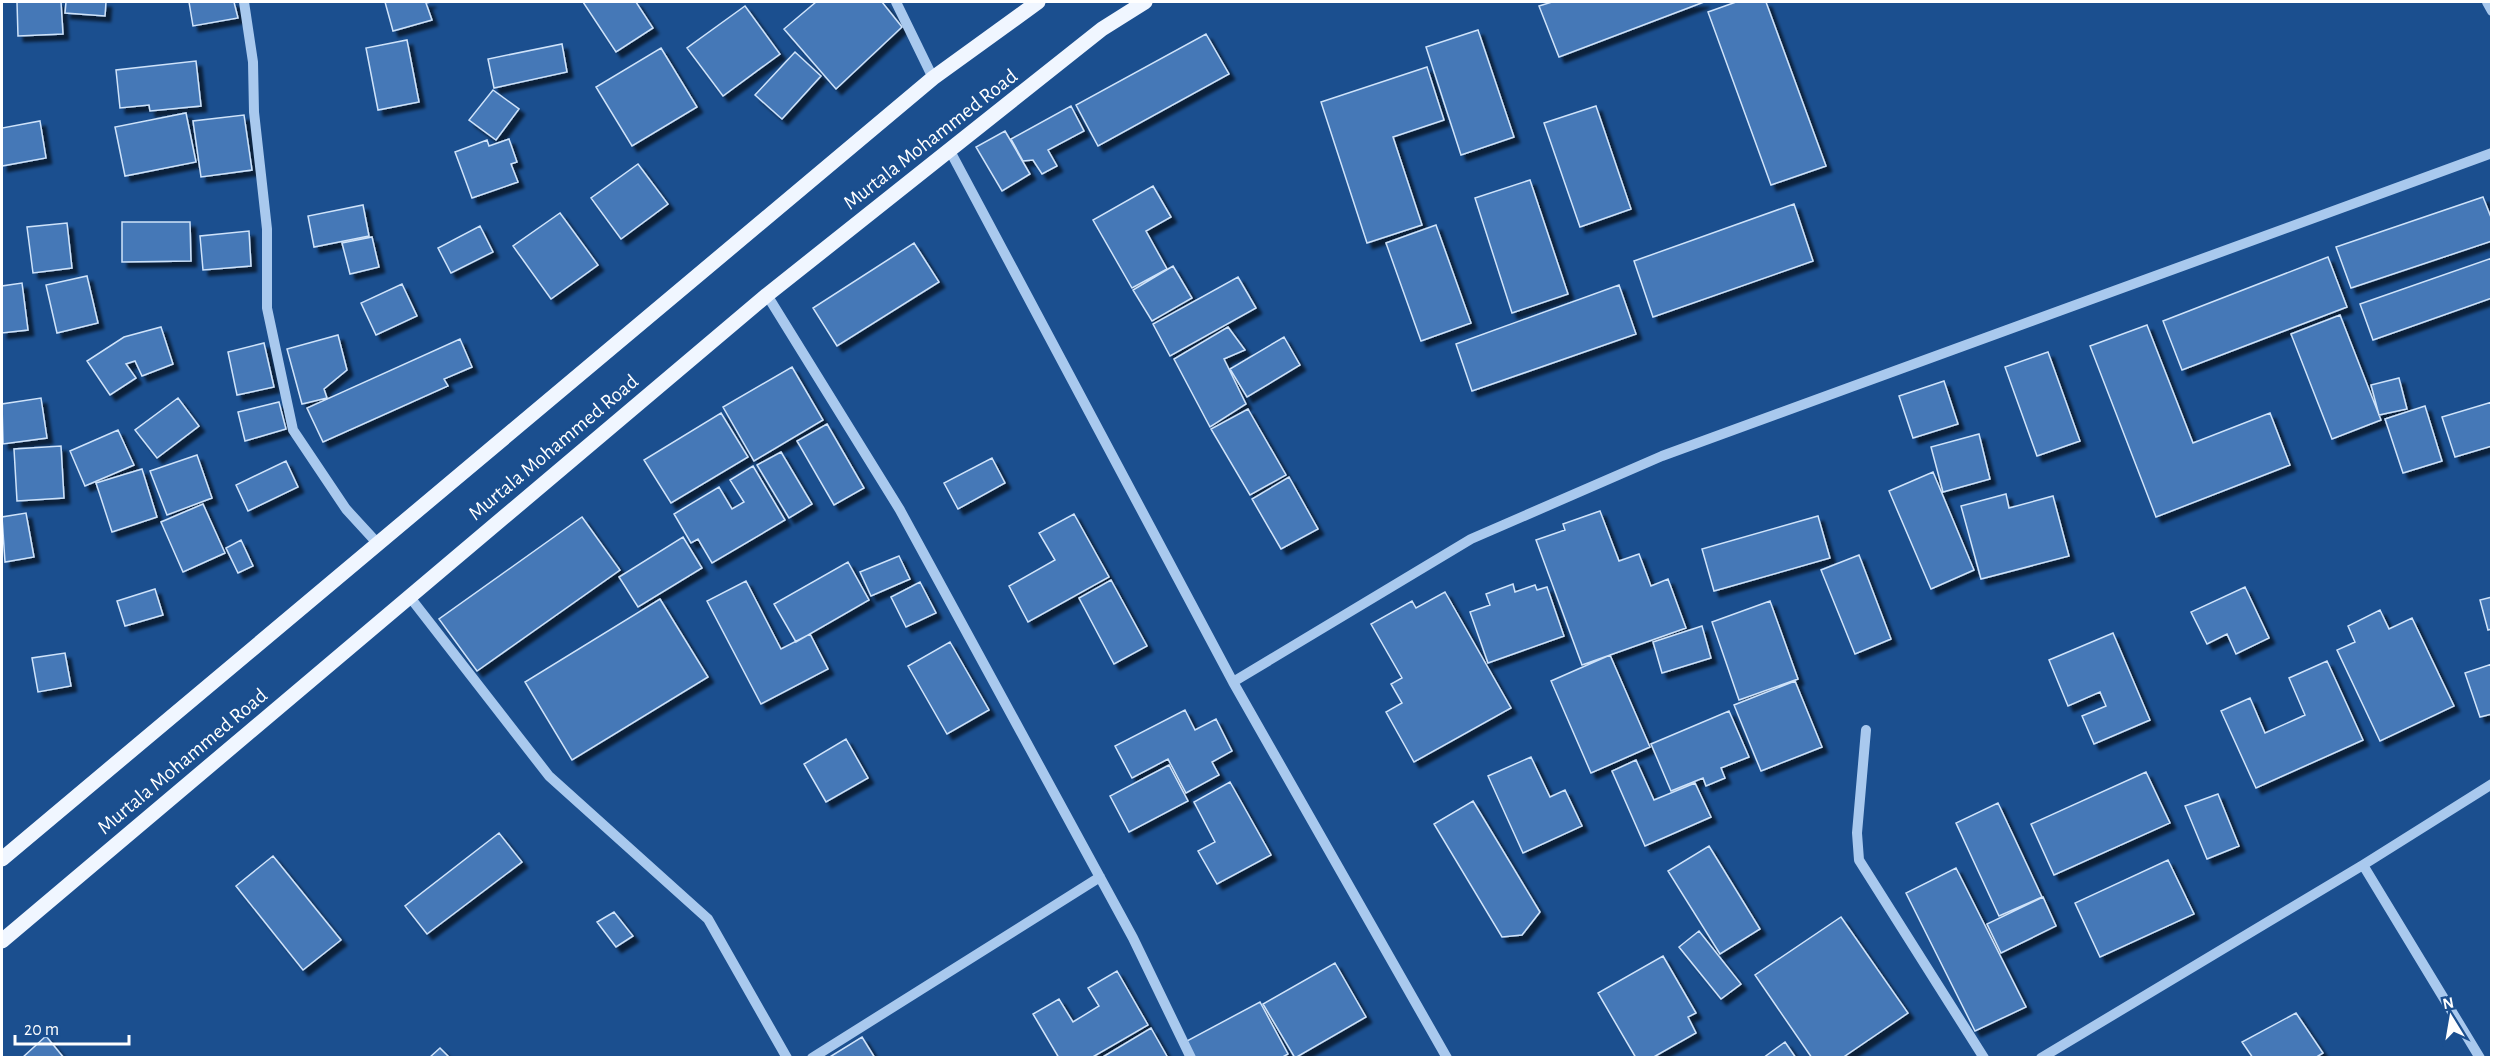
<svg xmlns="http://www.w3.org/2000/svg" width="2493" height="1059" font-family="'Alegreya Sans',sans-serif">
  <style>
    .building { fill: #4478b7; stroke: #cfe3fa; stroke-width: 1.5; filter: url(#shadow) }
    .lines { fill: none; stroke-linecap: round; stroke-linejoin: round }
    .minor { stroke: #a9c9ee; stroke-width: 10 }
    .major { stroke: #f0f6ff; stroke-width: 15 }
    .labels { text-anchor: middle; stroke-width: 4.5; stroke-linejoin: round; paint-order: stroke }
    .street-label { font-size: 21px; fill: #fff; stroke: #1b4f8f }
  </style>
  <defs>
    <filter id="shadow"><feDropShadow dx="5.5" dy="5.5" stdDeviation="1.5" flood-color="#0009"/></filter>
  </defs>
  <rect width="100%" height="100%" fill="#1b4f8f"/>
  <path class="building" d="M17,2H61L63,34L18,36Z
    M66,2H106L105,16L65,13Z
    M189,2H234L238,18L193,26Z
    M385,2H431L426,3L432,20L393,31Z
    M583,2H636L653,28L616,52Z
    M816,2H882L902,27L836,89L784,29Z
    M1552,2H1704L1559,57L1539,6Z
    M1736,2H1766L1826,166L1771,185L1708,12Z
    M745,6L780,54L723,96L687,48Z
    M1478,30L1514,137L1461,155L1426,47Z
    M1206,34L1229,74L1098,146L1076,105Z
    M407,40L419,102L378,110L366,48Z
    M562,44L567,72L494,88L488,59Z
    M661,48L697,107L632,146L596,87Z
    M795,52L821,76L782,119L755,95Z
    M196,61L201,106L150,111L149,105L120,108L116,70Z
    M1427,67L1444,120L1393,137L1422,225L1367,243L1321,102Z
    M493,90L519,109L496,140L469,120Z
    M1071,106L1084,131L1048,150L1057,166L1042,174L1033,160L1023,161L1011,139Z
    M1596,106L1631,209L1580,227L1544,123Z
    M186,113L196,162L125,176L115,127Z
    M244,115L252,170L201,177L193,121Z
    M40,121L46,158L2,166V128Z
    M1005,131L1030,174L1002,191L976,147Z
    M509,139L517,162L511,164L518,182L472,198L455,152L487,140L489,146Z
    M638,164L668,204L621,239L591,198Z
    M1530,180L1568,294L1512,313L1475,198Z
    M1153,186L1171,217L1146,231L1167,269L1132,288L1093,220Z
    M2483,197L2492,220V241L2351,288L2336,247Z
    M1794,204L1813,261L1653,317L1634,261Z
    M363,205L369,236L314,247L308,216Z
    M560,213L598,265L551,299L513,246Z
    M122,222H190L191,261L122,262Z
    M67,223L72,268L33,273L27,227Z
    M1436,225L1471,323L1421,341L1386,243Z
    M480,226L493,252L451,273L438,248Z
    M249,231L251,266L203,270L200,236Z
    M372,237L379,267L350,274L342,243Z
    M914,243L939,282L837,346L813,308Z
    M2328,257L2347,307L2182,370L2163,321Z
    M2492,258V298L2373,340L2360,304Z
    M1173,266L1192,298L1152,321L1133,290Z
    M87,276L98,323L57,333L46,285Z
    M1238,277L1256,308L1170,356L1153,324Z
    M22,283L28,330L2,333V286Z
    M402,284L417,316L376,335L361,303Z
    M1619,285L1636,334L1472,391L1456,344Z
    M2340,315L2381,420L2332,439L2291,334Z
    M2147,325L2193,443L2270,413L2290,465L2156,517L2090,346Z
    M161,327L173,364L142,376L135,361L126,364L136,378L110,395L87,361L124,337Z
    M1228,327L1245,350L1224,359L1246,404L1210,427L1174,359Z
    M338,335L347,370L324,389L327,398L302,404L287,349Z
    M1284,337L1300,365L1247,397L1230,369Z
    M460,339L472,367L444,379L448,386L323,442L307,408Z
    M264,343L274,387L237,395L228,352Z
    M2048,352L2080,441L2037,456L2005,367Z
    M792,367L823,420L754,461L723,407Z
    M2399,378L2407,409L2379,415L2371,385Z
    M1944,381L1958,424L1913,438L1899,396Z
    M41,398L47,438L3,444L2,404Z
    M178,398L199,426L157,458L135,430Z
    M279,402L286,429L245,441L238,412Z
    M2492,402V446L2455,457L2442,417Z
    M2425,406L2442,461L2403,473L2385,419Z
    M1248,409L1286,475L1250,495L1211,429Z
    M721,413L748,457L671,503L644,460Z
    M827,424L864,488L834,505L797,441Z
    M118,430L134,465L85,486L70,451Z
    M1979,434L1990,479L1943,492L1931,447Z
    M61,446L64,498L17,501L14,449Z
    M781,452L812,504L789,518L757,465Z
    M197,455L212,498L167,515L150,471Z
    M992,458L1005,483L958,509L944,483Z
    M286,461L298,487L248,511L236,485Z
    M753,466L785,520L712,563L698,539L691,543L674,514L719,487L732,509L744,502L730,480Z
    M142,469L157,517L112,532L96,483Z
    M1933,472L1974,570L1931,589L1889,491Z
    M1289,477L1318,529L1281,549L1252,499Z
    M2006,494L2009,508L2053,496L2069,556L1981,579L1961,506Z
    M203,504L225,553L183,572L161,522Z
    M1600,511L1619,561L1639,554L1651,586L1668,579L1686,628L1582,665L1536,540L1565,530L1563,524Z
    M26,513L34,557L5,562L2,517Z
    M1074,514L1109,577L1028,622L1009,586L1055,560L1039,533Z
    M1818,516L1830,558L1714,591L1702,549Z
    M582,517L620,570L477,671L439,619Z
    M683,537L702,568L638,607L619,577Z
    M241,540L253,566L238,573L226,548Z
    M1859,555L1891,639L1855,654L1821,570Z
    M899,556L910,579L871,596L860,572Z
    M848,562L869,600L796,642L774,604Z
    M1111,580L1147,646L1114,664L1079,598Z
    M746,581L781,649L810,634L828,669L761,704L707,601Z
    M920,582L936,613L906,627L891,597Z
    M1513,584L1515,592L1535,585L1537,590L1547,587L1564,636L1488,663L1470,612L1490,605L1486,594Z
    M2245,587L2269,638L2236,654L2227,634L2207,644L2191,612Z
    M155,589L163,615L125,626L117,601Z
    M1445,592L1511,708L1414,762L1386,712L1402,703L1391,684L1402,678L1371,624L1412,601L1416,608Z
    M2492,597V629L2488,630L2480,600Z
    M660,599L708,677L572,760L525,682Z
    M1770,601L1798,679L1739,700L1712,622Z
    M2380,610L2389,629L2412,618L2454,706L2380,741L2337,650L2355,642L2348,626Z
    M1702,626L1711,658L1662,673L1653,642Z
    M2113,633L2150,720L2094,744L2082,716L2106,706L2100,692L2068,706L2049,660Z
    M950,642L989,710L947,734L908,666Z
    M65,653L71,686L38,692L32,658Z
    M1610,655L1650,747L1591,773L1551,681Z
    M2327,661L2363,740L2256,788L2221,711L2250,698L2265,733L2305,715L2289,678Z
    M2492,664V714L2480,717L2465,673Z
    M1795,681L1822,747L1761,771L1734,705Z
    M1185,710L1195,730L1216,719L1232,751L1212,762L1219,775L1186,793L1168,759L1132,778L1115,746Z
    M1729,711L1749,757L1721,768L1725,778L1706,786L1703,778L1671,791L1651,744Z
    M846,739L868,778L826,802L804,764Z
    M1531,757L1550,797L1565,790L1582,826L1523,853L1488,776Z
    M1636,760L1654,800L1695,783L1711,817L1645,846L1612,771Z
    M1169,765L1188,801L1129,832L1110,796Z
    M2146,772L2170,823L2054,875L2031,824Z
    M1230,782L1271,855L1217,884L1198,851L1215,842L1194,802Z
    M2218,794L2239,846L2207,859L2185,806Z
    M1473,801L1540,912L1522,935L1502,937L1434,824Z
    M1998,803L2042,897L1999,916L1956,823Z
    M499,833L522,862L427,934L405,906Z
    M1709,846L1760,929L1720,954L1668,871Z
    M273,856L341,940L303,970L236,886Z
    M2168,860L2194,914L2100,957L2075,903Z
    M1956,868L2026,1007L1975,1031L1906,893Z
    M2043,897L2056,926L2001,953L1987,924Z
    M614,912L633,936L616,947L597,922Z
    M1841,917L1908,1013L1842,1058H1812L1755,975Z
    M1699,931L1741,984L1721,999L1679,947Z
    M1663,956L1696,1013L1688,1017L1696,1033L1652,1058H1636L1598,993Z
    M1335,963L1366,1017L1295,1058L1263,1004Z
    M1117,971L1148,1025L1091,1058H1059L1033,1014L1059,999L1073,1022L1099,1006L1088,988Z
    M1260,1002L1288,1054L1281,1058H1194L1185,1042Z
    M2296,1013L2323,1053L2315,1058H2253L2242,1042Z
    M1151,1028L1168,1058H1101Z
    M46,1036L64,1058H22Z
    M862,1037L875,1058H828Z
    M1785,1042L1796,1058H1763Z
    M440,1048L450,1058H429Z"/>
  <g class="lines">
    <path class="minor" d="M244,2L253,62L254,112L267,229V308L293,430L346,509L379,545
      M896,2L933,78
      M2487,2L2492,11
      M949,149L1233,682L1447,1058
      M767,295L900,510L1133,938L1191,1058
      M409,596L549,776L708,919L787,1058
      M1233,682L1471,539L1662,456L2492,153
      M1866,730L1857,833L1859,860L1984,1058
      M2363,865L2480,1058
      M812,1058L1100,877
      M2041,1058L2363,865L2492,784"/>
    <path class="major" d="M2,859L933,78L1038,2
      M2,941L767,295L1102,29L1145,2"/>
  </g>
  <g class="labels">
    <g class="street-label">
      <text transform="translate(930 139) rotate(-38)" y="7">Murtala Mohammed Road</text>
      <text transform="translate(553 447) rotate(-40)" y="7">Murtala Mohammed Road</text>
      <text transform="translate(182 761) rotate(-40)" y="7">Murtala Mohammed Road</text>
    </g>
  </g>
  <rect width="2493" height="1059" fill="none" stroke="#ffffff" stroke-width="6"/>
  <g transform="translate(2451 1017) rotate(349)" stroke="#1b4f8f" stroke-width="4.5" paint-order="stroke">
  <path d="M0-4.5L10 22L0 15L-10 22Z" fill="#ffffff"/>
  <text y="-9" font-size="16" font-weight="bold" text-anchor="middle" fill="#ffffff">N</text>
  </g>
  <path d="M15 1035v9h114v-9" fill="none" stroke="#ffffff" stroke-width="3"/>
  <text x="24" y="1035" font-size="18" fill="#ffffff" stroke="#1b4f8f" stroke-width="4.5" paint-order="stroke">20 m</text>
</svg>
